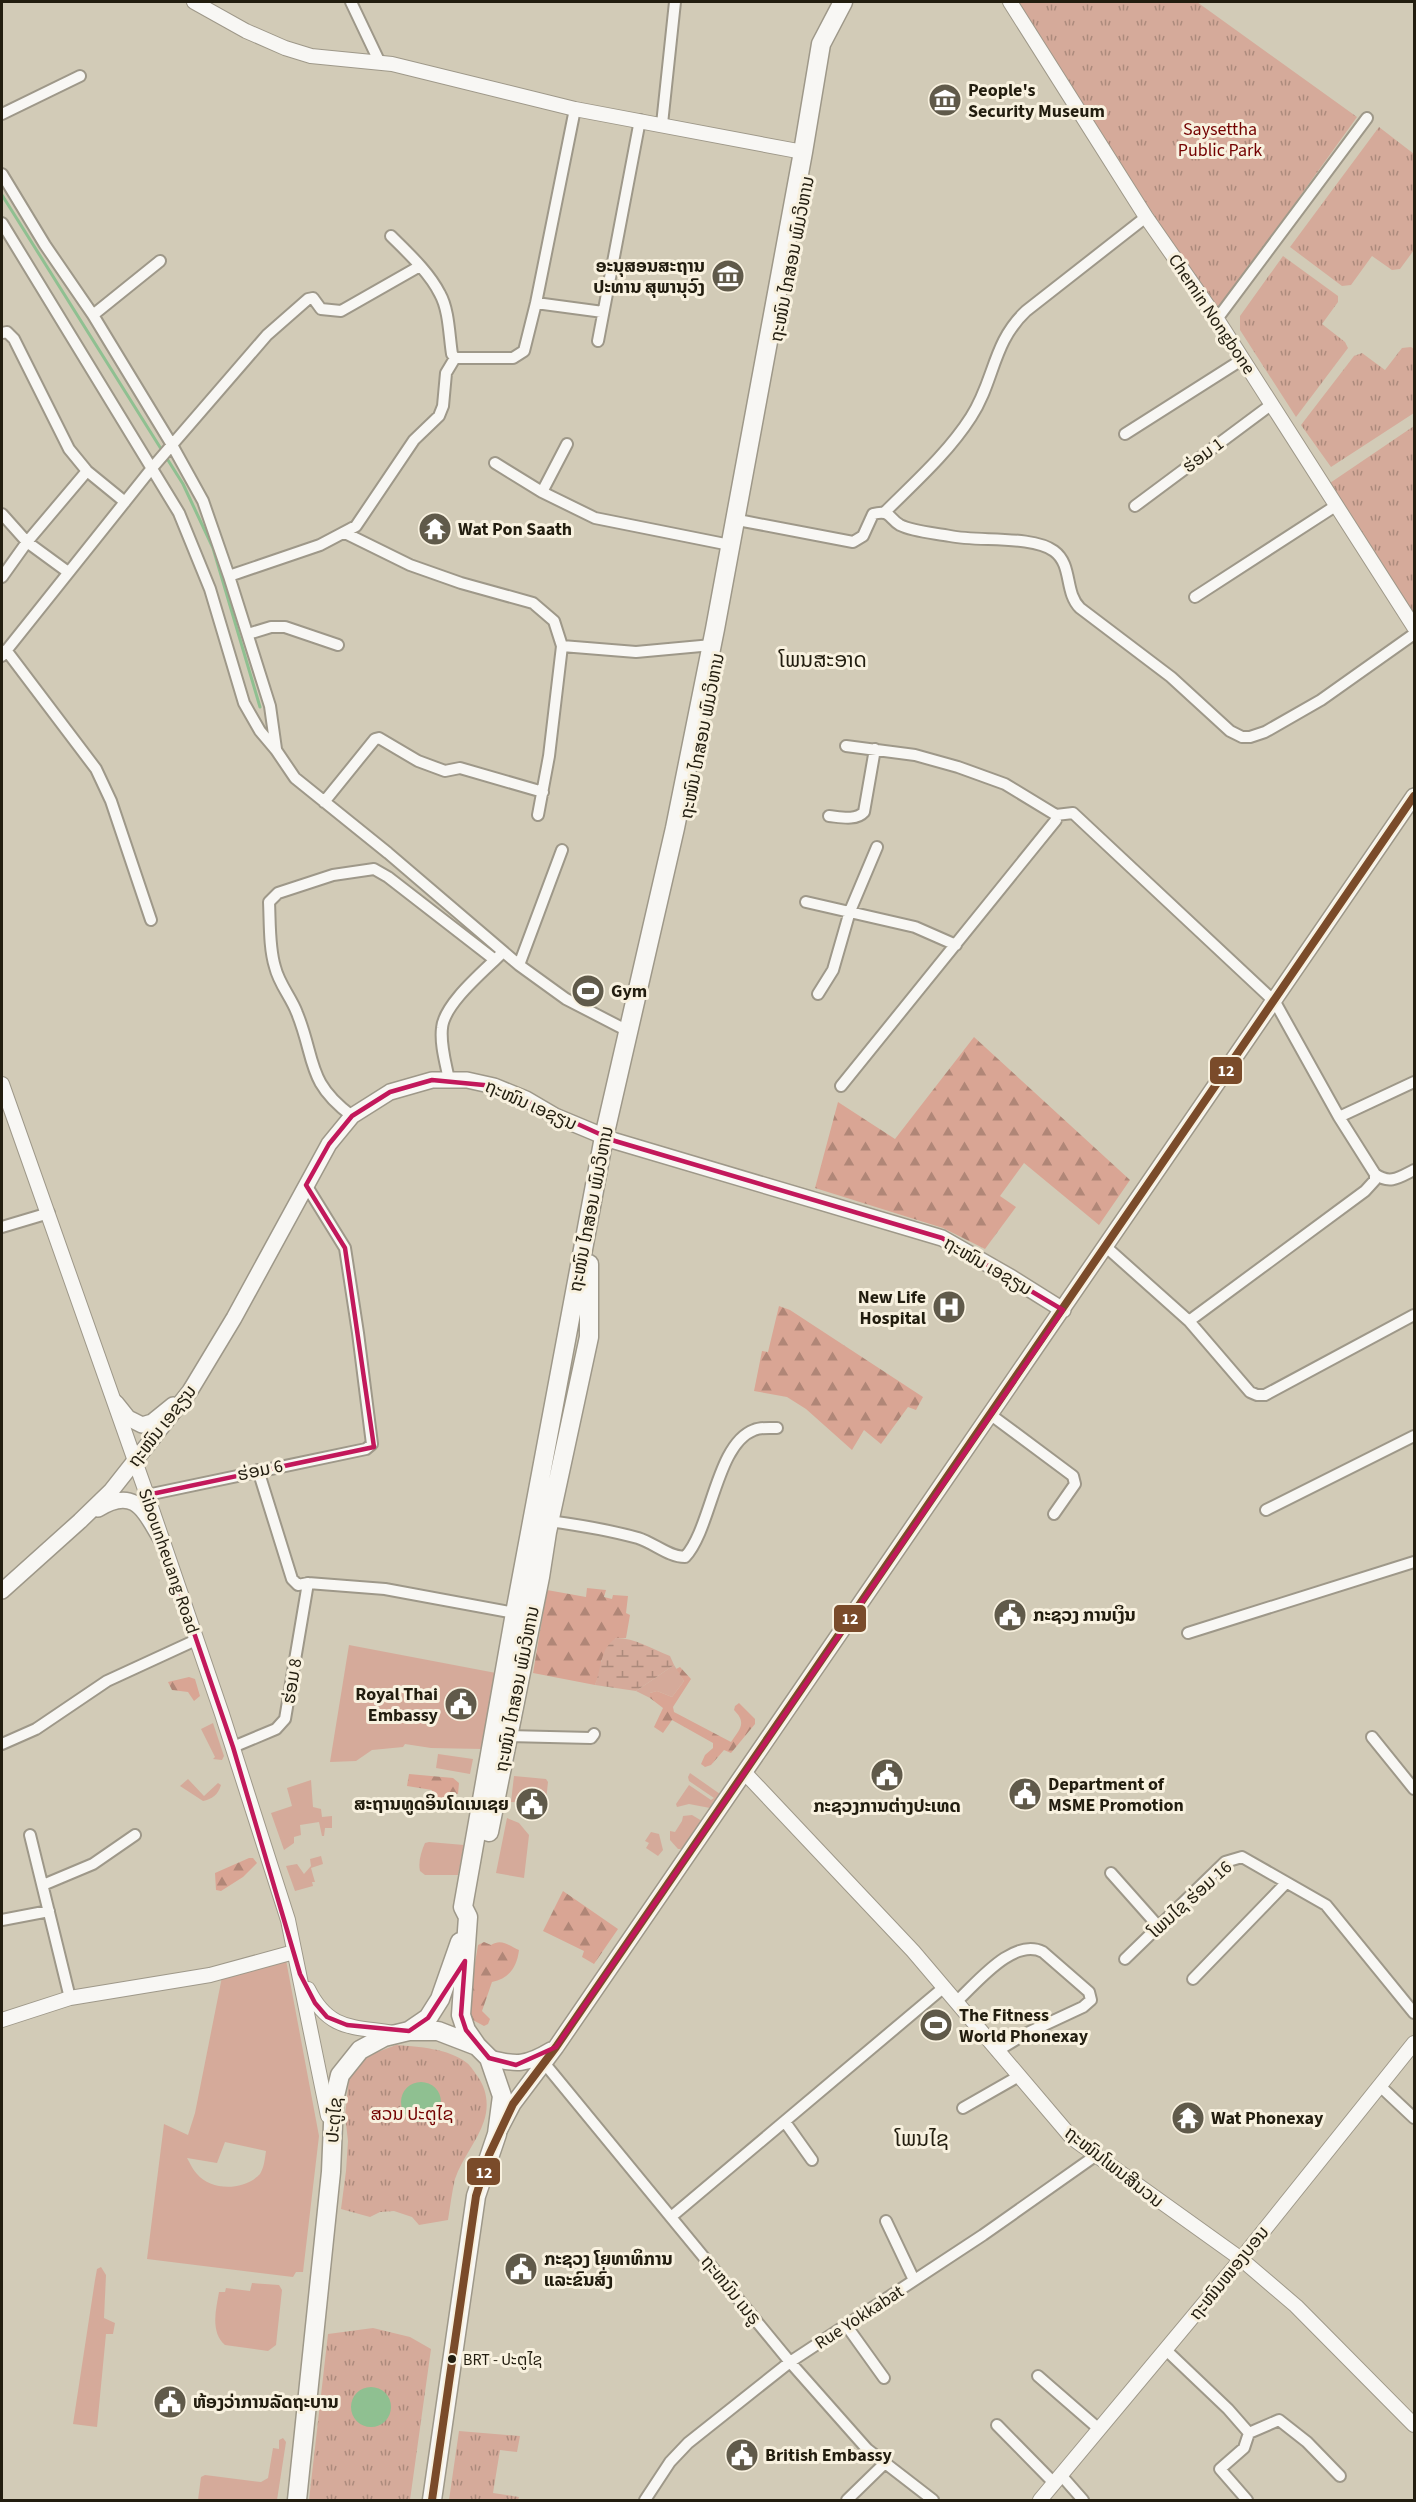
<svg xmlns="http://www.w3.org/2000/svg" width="1416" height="2502" font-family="'Source Sans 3','Noto Sans Lao',sans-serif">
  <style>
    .green { fill: #d5aa9a; fill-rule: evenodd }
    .forest { fill: url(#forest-firs) }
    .wetland { fill: url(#wetland-marsh) }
    .park { fill: url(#park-tufts) }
    .water { fill: #8fc091 }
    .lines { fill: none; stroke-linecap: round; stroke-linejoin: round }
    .stream { stroke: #8fc091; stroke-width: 3 }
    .minor-casing { stroke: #9e9889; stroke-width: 14 }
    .tertiary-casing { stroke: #9e9889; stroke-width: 16 }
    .secondary-casing { stroke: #9e9889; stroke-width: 18 }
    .trunk-casing { stroke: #9e9889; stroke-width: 21 }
    .minor { stroke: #f8f7f4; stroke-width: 10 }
    .tertiary { stroke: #f8f7f4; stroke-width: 14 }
    .secondary { stroke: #f8f7f4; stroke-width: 15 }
    .trunk { stroke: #f8f7f4; stroke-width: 18 }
    .bus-1-casing { stroke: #f8f1df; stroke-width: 12 }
    .bus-1 { stroke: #7a4b2a; stroke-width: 8 }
    .marked { fill: none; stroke: #c2185b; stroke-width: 4.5; stroke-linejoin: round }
    .bus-dot { fill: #221d0f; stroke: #f8f1df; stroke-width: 2 }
    .labels { text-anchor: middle; stroke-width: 6; stroke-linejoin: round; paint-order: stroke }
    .bus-label { font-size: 16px; fill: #221d0f; stroke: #f8f1df; text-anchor: start }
    .poi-label { font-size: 18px; font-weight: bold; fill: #221d0f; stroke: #f8f1df; text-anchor: start }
    .park-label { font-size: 18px; fill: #730100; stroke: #f8f1df }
    .street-label { font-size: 18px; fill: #221d0f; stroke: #f8f1df }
    .quarter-label { font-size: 21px; fill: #221d0f; stroke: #f8f1df }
    .line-badge { stroke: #f8f1df; stroke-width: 2 }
    .badge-label { font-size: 16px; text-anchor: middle; font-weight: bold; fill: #fff }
  </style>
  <defs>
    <pattern id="forest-firs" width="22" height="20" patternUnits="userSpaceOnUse" patternTransform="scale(1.5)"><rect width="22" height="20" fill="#d9a594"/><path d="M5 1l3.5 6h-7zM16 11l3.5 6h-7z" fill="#b08677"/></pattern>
    <pattern id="wetland-marsh" width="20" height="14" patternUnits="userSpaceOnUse" patternTransform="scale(1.5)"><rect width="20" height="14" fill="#d5aa9a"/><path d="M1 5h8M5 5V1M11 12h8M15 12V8" fill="none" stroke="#ac8a7c"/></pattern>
    <pattern id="park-tufts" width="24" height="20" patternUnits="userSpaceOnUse" patternTransform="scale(1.5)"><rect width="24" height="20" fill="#d5aa9a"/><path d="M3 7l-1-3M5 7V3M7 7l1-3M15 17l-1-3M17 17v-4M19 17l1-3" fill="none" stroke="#ac8a7c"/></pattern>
  </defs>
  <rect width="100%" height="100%" fill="#d2cbb7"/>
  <path class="green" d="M349,1645L496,1673L483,1749L431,1748L405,1744L403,1747L372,1750L356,1761L330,1762Z
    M674,1665L684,1681L672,1697L657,1691L650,1693V1698L636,1691Z
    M213,1723L224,1756L222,1760L213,1759L215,1757L201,1729Z
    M438,1754L473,1759L470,1774L436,1768Z
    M690,1773L720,1794L710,1808L689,1804L677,1807L676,1804L689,1785L711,1800L714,1798L689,1781L688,1777Z
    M514,1776L546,1779L548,1782L546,1800L542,1803L511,1802Z
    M188,1779L204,1796L218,1783L221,1785C218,1795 212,1799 203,1801L180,1786Z
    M311,1780L313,1807L321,1809L322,1817L332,1816V1828H325L324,1836H322L319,1822L300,1825L301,1835L294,1837V1843L284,1850L271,1813L292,1806L287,1788Z
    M692,1815L702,1821L682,1849H678L670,1840V1831L675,1832L682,1821L683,1816Z
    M507,1818L519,1823L529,1835L524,1878L496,1873Z
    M651,1832L659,1834L663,1850L658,1856L646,1848L649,1843L645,1841Z
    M429,1842L464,1845L458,1875H425L420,1871C418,1862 421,1852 425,1843Z
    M321,1856L323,1864L311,1868L315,1882H312L313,1886L295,1891L286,1866L297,1864L304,1874L311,1866L310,1859Z
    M286,1960L319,2136L303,2272H296L293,2277L147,2259L164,2124L188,2135L195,2113L222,1977ZM225,2142L266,2151C265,2158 264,2168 260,2174C244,2191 211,2191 197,2174C193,2170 190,2163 187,2158L217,2163Z
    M101,2267L106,2275L104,2318L115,2323L113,2334H106L97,2427L73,2424L95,2280L97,2269Z
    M252,2283L279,2285L282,2290L276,2345L268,2351L225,2345C210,2332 216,2309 219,2292H225L226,2288L250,2291Z
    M283,2438L286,2442L277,2500H198L201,2477L205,2475L261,2482L268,2478L273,2448L279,2449V2440Z"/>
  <path class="forest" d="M974,1037L1130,1180L1099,1225L1024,1163L1000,1196L1016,1207L985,1249L943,1228L815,1188L838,1102L895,1139Z
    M779,1306L790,1310L923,1397L916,1410L908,1407L881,1444L864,1430L852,1450L806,1409L787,1397L754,1391L762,1351L768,1352Z
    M587,1588L606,1590L604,1597L612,1599L613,1595L628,1596L626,1613L630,1615L626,1638H616L601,1661V1670L595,1685L533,1673L547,1590L586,1597Z
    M680,1667L691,1679L673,1707L674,1712L731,1742C740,1729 747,1723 734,1710L735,1706L739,1703L755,1719V1724L731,1753L724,1750L711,1765L705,1767L701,1764L705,1755L713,1748V1743L672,1720L663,1733L654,1727L663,1708L650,1698V1693L657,1691L672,1697L684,1681L676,1669Z
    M189,1677L195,1679L200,1696L194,1701L188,1692L172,1690L168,1682Z
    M409,1774L453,1778L459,1783L458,1794L448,1793L440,1802L431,1799L432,1790L407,1786Z
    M249,1858H253L257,1863L243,1877L221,1891L216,1890L215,1873Z
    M563,1891L618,1929L594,1964L582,1957L584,1951L543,1931Z
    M484,1942L491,1945C502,1938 509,1946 519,1950C517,1967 509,1979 492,1982L482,2011L490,2019L488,2024L484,2026L471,2019L467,2011L478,1945Z"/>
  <path class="wetland" d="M616,1638C635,1638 652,1649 670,1656L674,1665L636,1691L595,1685C602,1668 599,1650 616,1638Z"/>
  <path class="park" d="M1018,2H1197L1357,117L1218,310L1148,211Z
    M1379,127L1414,154V250L1400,269L1392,270L1372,256L1351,285L1342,286L1290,247Z
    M1283,256L1338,296V302L1322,324L1345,342L1348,348L1296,417L1240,330V316Z
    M1411,347L1414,349V413L1331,467L1301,425L1354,356L1362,353L1385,370L1402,348Z
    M1414,426V615L1330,483Z
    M396,2045C419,2047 448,2048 467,2063C471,2066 475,2073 478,2077C487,2090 489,2106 484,2121C477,2142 462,2158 455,2179C452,2192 450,2207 448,2220L419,2225L412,2217L394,2211L380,2212L370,2217L341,2209L346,2171L348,2141L345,2115L349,2079L367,2056Z
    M373,2328L410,2337L431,2349L410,2500H309L328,2334Z
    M459,2431L520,2436L517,2452L500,2450L493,2493L519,2497L518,2500H449Z"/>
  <path class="water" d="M401 2102a20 20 0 1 1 40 0a20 20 0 1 1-40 0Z
    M351 2407a20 20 0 1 1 40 0a20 20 0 1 1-40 0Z"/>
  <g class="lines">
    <path class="stream" d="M2,195L163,452
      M166,457L183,484L213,548L260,707"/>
    <g class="minor-casing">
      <path id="minor" d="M351,2L380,63
        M2,114L80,76
        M662,124L675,2
        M2,174L45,245L93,315L172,445L203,501L229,576L270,706L276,749
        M2,223L179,513L210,589L244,703L260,731L276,750L295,778L388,853L519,965L566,999L628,1031
        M391,236C408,253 429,272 440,294C449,310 449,335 452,354L455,358H513L524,351L536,303L575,109
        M536,303L603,312
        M93,315L160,261
        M1217,319L1367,118
        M2,333L7,332L14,339L69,449L87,471L125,502
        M598,341L640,120
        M1125,434L1243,359
        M495,463L542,492L595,518L730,545
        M542,492L567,444
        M1135,506L1272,404
        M884,513C914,483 948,453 971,417C995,380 992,343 1026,311L1146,217
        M2,514L27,542L68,572
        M743,521L853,542L863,536L873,514C891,509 889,519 900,525C914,532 935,533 950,536C978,542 1032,535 1054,551C1073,565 1064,592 1080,608L1171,677L1230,731L1242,737H1250L1265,732L1321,700L1414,634
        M345,533L410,565L461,583L533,603L554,621L562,646L636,652L712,645
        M229,576L320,545L356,526L414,440L439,416L443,406L446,373L455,358
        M2,577L27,542L87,471
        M1195,597L1337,505
        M248,634L271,627H285L338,645
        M6,650L96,769L111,801L151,920
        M2,656L152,468L267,335L308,299L313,298L321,309L341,311L420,266
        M846,746L915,755L958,767L1005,784L1056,815L1073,813L1275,1002L1339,1117L1375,1174C1390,1185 1400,1177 1414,1170
        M324,802L375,739L379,738L418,761L445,771L460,768L543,792
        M538,815L549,756L562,646
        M829,816C840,817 856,821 864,812L875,749
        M806,902L915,927L956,945
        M519,965L562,850
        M818,994L833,970L850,911L877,847
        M449,1080C446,1064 440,1045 442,1028C444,1004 483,972 500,955
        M841,1086L1056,820V815
        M352,1116C306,1082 316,1060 297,1013C291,997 279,984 275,967C269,948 270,922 269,902L278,893L333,875L374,869L388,877L495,960
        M1339,1117L1414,1082
        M2,1227L49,1213
        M1105,1246L1189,1321L1250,1392L1257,1395H1265L1414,1315
        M1189,1321L1365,1191L1375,1180V1174
        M991,1415L1073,1476L1075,1484L1054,1514
        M258,1470L292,1579L298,1585L308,1583L385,1589L515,1613
        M147,1495L366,1449L372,1444L358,1333L345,1248L306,1185
        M1266,1510L1414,1436
        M549,1521C579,1525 609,1530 638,1538C654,1543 669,1557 685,1557C712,1528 716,1444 754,1430C761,1427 770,1428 777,1428
        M1188,1633L1414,1562
        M508,1736L591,1738L594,1734
        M1372,1737L1414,1789
        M2,1744L36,1729L107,1681L196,1640
        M233,1747L276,1729L285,1719L308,1583
        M30,1835L70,1998
        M1111,1873L1159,1927
        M43,1885L93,1864L135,1835
        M2,1920L49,1911
        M1125,1959L1225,1862L1242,1857L1326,1905L1414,2013
        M1193,1979L1286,1883
        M956,2002C977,1983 1013,1937 1043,1952L1089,1992L1091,2000L1083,2007L1025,2034L997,2051
        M545,2064L790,2362L867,2449L933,2500
        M1380,2086L1414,2118
        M963,2108L1019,2076
        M785,2122L812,2160
        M671,2217L943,1988
        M886,2221L914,2280
        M846,2325L884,2378
        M1166,2350L1228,2409L1249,2433L1279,2420L1307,2442L1340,2476
        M1038,2376L1099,2429
        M997,2425L1054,2483
        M1061,2475L1083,2500
        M645,2500L670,2462L688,2443L790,2362L983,2235L1095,2156
        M847,2500L885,2463
        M1247,2500L1220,2469L1244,2448L1249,2433"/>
    </g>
    <g class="tertiary-casing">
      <path id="tertiary" d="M194,2L246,31L285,48L311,56L392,64L575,109L803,152
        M1010,2L1146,217L1217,319L1414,627
        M2,1084L147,1495L222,1714L288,1920L328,2116
        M745,1773L913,1951L1072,2138L1241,2259L1296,2306L1414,2425
        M308,1989C329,2031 352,2026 394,2033
        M2,2020L70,1998L210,1975L294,1952
        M1040,2500L1241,2259L1414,2043"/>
    </g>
    <g class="secondary-casing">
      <path id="secondary" d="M116,1403L128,1418L142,1425L152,1422L173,1405
        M98,1509C137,1485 145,1514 163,1542
        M2,1591L80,1521L111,1491L190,1391L234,1318L329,1144L352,1116L390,1092L432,1080H467L494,1086L526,1099L555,1116L615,1141L942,1238L1012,1278L1063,1310
        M489,2058C517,2065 526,2065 551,2050
        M500,2129L513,2104L556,2047L1414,796"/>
    </g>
    <g class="trunk-casing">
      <path id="trunk" d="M489,1832L540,1577L547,1532L589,1337V1264
        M409,2031L428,2018L440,1999L460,1942
        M477,2046L466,2030L461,2015L468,1917L463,1907L515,1613L604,1137L675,828L715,629L803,152L821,44L843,2
        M297,2500L331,2172L334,2100L340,2075L360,2050L384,2037L409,2031H438L477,2046L489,2058L502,2096L497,2134L476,2196L432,2500"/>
    </g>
    <use href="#minor" class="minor"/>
    <use href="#tertiary" class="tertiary"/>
    <use href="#secondary" class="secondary"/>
    <use href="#trunk" class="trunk"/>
    <g class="bus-1-casing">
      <path id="bus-1" d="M432,2500L476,2196L489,2155L513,2104L556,2047L1414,796"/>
    </g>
    <use href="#bus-1" class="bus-1"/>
  </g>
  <path class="marked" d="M432,1080L494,1086L615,1141L942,1238L1063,1310L556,2047L516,2065L489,2058L466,2030L461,2015L465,1961L428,2018L409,2031L347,2025L327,2017L315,2003L300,1974L233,1747L147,1495L374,1447L345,1248L306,1185L329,1144L352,1116L390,1092Z"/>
  <defs>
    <g id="museum-disc" transform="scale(1.725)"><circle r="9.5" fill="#605a4a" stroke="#f8f1df"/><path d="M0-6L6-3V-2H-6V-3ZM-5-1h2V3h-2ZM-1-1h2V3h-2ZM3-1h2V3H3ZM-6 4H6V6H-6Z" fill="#fff"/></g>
    <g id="temple-disc" transform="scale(1.725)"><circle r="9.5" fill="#605a4a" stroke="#f8f1df"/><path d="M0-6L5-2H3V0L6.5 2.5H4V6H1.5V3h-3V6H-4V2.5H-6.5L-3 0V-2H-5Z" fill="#fff"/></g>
    <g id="stadium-disc" transform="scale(1.725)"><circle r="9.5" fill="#605a4a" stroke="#f8f1df"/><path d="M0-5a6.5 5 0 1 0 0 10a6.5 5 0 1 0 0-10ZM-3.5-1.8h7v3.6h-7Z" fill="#fff"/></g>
    <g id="hospital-disc" transform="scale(1.725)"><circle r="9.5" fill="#605a4a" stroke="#f8f1df"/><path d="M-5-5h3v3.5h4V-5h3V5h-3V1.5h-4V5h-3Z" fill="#fff"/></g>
    <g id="civic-disc" transform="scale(1.725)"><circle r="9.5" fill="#605a4a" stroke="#f8f1df"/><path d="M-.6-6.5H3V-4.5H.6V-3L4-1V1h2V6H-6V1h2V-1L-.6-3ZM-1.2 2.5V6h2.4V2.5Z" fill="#fff"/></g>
  </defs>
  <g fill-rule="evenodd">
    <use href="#museum-disc" x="945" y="100"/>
    <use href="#museum-disc" x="728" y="276"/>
    <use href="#temple-disc" x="435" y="529"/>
    <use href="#stadium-disc" x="588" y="991"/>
    <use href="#hospital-disc" x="949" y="1307"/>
    <use href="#civic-disc" x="1010" y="1615"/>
    <use href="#civic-disc" x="461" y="1704"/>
    <use href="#civic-disc" x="887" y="1775"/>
    <use href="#civic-disc" x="1025" y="1794"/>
    <use href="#civic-disc" x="532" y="1804"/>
    <use href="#stadium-disc" x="936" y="2025"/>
    <use href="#temple-disc" x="1188" y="2118"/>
    <use href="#civic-disc" x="521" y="2269"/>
    <use href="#civic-disc" x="170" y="2402"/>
    <use href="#civic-disc" x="742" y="2455"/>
  </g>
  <circle class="bus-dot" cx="452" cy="2359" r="5"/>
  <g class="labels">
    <g class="bus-label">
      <text x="463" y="2365">BRT - ປະຕູໄຊ</text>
    </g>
    <g class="poi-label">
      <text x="968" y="96">People's<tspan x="968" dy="21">Security Museum</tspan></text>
      <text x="705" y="272" text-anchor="end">ອະນຸສອນສະຖານ<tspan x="705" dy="21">ປະທານ ສຸພານຸວົງ</tspan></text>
      <text x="458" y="535">Wat Pon Saath</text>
      <text x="611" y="997">Gym</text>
      <text x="926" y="1303" text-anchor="end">New Life<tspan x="926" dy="21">Hospital</tspan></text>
      <text x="1033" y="1621">ກະຊວງ ການເງິນ</text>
      <text x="438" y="1700" text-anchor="end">Royal Thai<tspan x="438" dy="21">Embassy</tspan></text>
      <text x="1048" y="1790">Department of<tspan x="1048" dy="21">MSME Promotion</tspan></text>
      <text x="509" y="1810" text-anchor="end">ສະຖານທູດອິນໂດເນເຊຍ</text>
      <text x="887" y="1812" text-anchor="middle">ກະຊວງການຕ່າງປະເທດ</text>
      <text x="959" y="2021">The Fitness<tspan x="959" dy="21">World Phonexay</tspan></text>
      <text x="1211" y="2124">Wat Phonexay</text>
      <text x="544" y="2265">ກະຊວງ ໂຍທາທິການ<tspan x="544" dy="21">ແລະຂົນສົ່ງ</tspan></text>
      <text x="193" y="2408">ຫ້ອງວ່າການລັດຖະບານ</text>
      <text x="765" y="2461">British Embassy</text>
    </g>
    <g class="park-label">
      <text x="1220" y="135">Saysettha<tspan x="1220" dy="21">Public Park</tspan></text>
      <text x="412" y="2120">ສວນ ປະຕູໄຊ</text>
    </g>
    <g class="street-label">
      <text transform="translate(792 259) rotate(-79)" y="6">ຖະໜົນ ໄກສອນ ພົມວິຫານ</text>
      <text transform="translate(1212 314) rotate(56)" y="6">Chemin Nongbone</text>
      <text transform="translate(1203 455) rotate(-37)" y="6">ຮ່ອມ 1</text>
      <text transform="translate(702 736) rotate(-79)" y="6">ຖະໜົນ ໄກສອນ ພົມວິຫານ</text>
      <text transform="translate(531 1105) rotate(24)" y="6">ຖະໜົນ ເອຊຽນ</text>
      <text transform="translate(591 1209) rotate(-79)" y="6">ຖະໜົນ ໄກສອນ ພົມວິຫານ</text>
      <text transform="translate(988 1266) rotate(30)" y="6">ຖະໜົນ ເອຊຽນ</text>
      <text transform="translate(162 1426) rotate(-52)" y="6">ຖະໜົນ ເອຊຽນ</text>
      <text transform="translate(260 1470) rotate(-12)" y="6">ຮ່ອມ 6</text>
      <text transform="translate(169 1561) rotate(71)" y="6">Sibounheuang Road</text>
      <text transform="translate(292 1681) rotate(-81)" y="6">ຮ່ອມ 8</text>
      <text transform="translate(517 1689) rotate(-79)" y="6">ຖະໜົນ ໄກສອນ ພົມວິຫານ</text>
      <text transform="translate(1190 1899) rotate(-42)" y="6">ໂພນໄຊ ຮ່ອມ 16</text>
      <text transform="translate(334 2120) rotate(-85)" y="6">ປະຕູໄຊ</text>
      <text transform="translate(1114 2167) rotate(38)" y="6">ຖະໜົນໂພນສີນວນ</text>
      <text transform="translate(1229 2273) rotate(-51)" y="6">ຖະໜົນໜອງບອນ</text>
      <text transform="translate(731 2290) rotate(51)" y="6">ຖະຫນົນ ເນຣູ</text>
      <text transform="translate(859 2317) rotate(-33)" y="6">Rue Yokkabat</text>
    </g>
    <g class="quarter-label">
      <text x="823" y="667">ໂພນສະອາດ</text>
      <text x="922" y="2146">ໂພນໄຊ</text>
    </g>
  </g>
  <g class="line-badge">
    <rect x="1209" y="1056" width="34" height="29" rx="6" fill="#7a4b2a"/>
    <rect x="833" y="1604" width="34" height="29" rx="6" fill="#7a4b2a"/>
    <rect x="466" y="2157" width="35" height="29" rx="6" fill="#7a4b2a"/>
  </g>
  <g class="badge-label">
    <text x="1226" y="1076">12</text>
    <text x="850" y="1624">12</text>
    <text x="484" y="2178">12</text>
  </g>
  <rect width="1416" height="2502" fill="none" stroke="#221d0f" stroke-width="6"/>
</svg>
